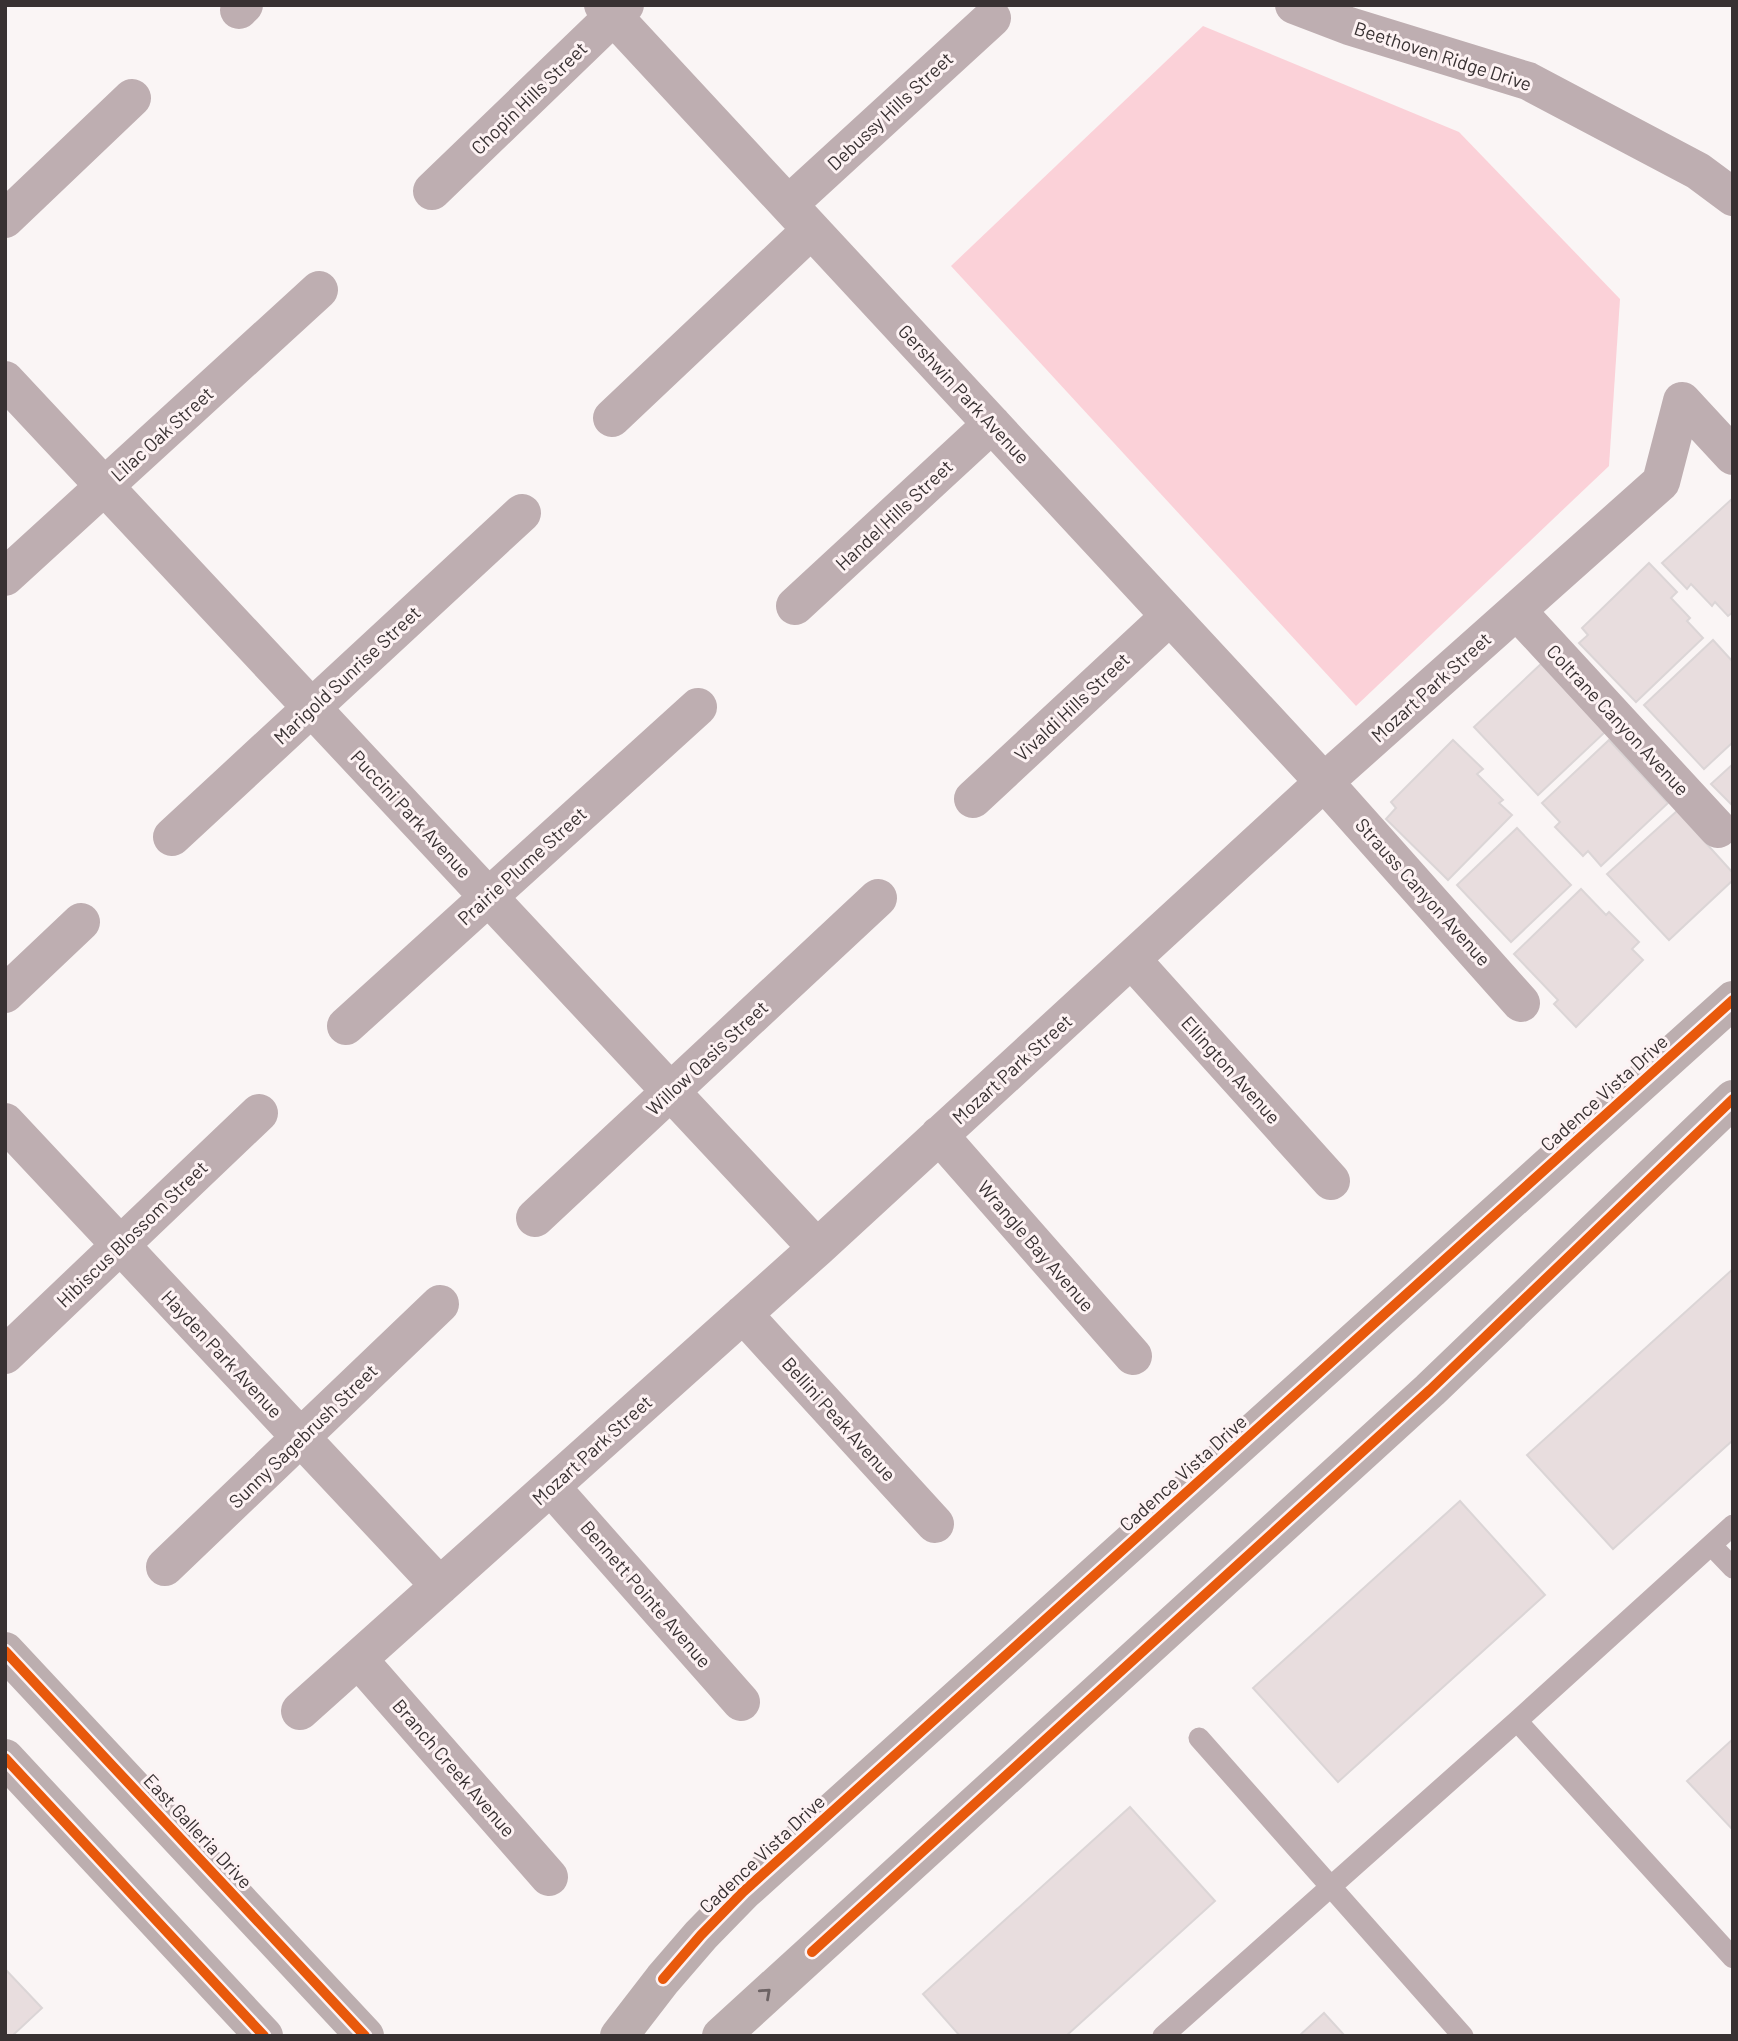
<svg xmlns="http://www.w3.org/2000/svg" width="1738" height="2041" font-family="Barlow,sans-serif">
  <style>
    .green { fill: #fbd1d8 }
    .building { fill: #e8ddde; stroke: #dbd5d6; stroke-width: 2 }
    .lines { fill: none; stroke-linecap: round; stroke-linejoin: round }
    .lane { stroke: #beaeb1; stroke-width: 21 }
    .street { stroke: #beaeb1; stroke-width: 38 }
    .secondary { stroke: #bcaeaf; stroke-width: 38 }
    .cycleway-casing { stroke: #fdf2f3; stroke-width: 15 }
    .cycleway { stroke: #e8590c; stroke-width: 10 }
    .oneway { stroke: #6d6364 }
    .labels { text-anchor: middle; stroke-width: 6; stroke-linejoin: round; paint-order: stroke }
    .street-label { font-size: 19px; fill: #383132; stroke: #fdf2f3 }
  </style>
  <rect width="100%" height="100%" fill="#faf5f5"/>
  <path class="green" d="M1203,26L1459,132L1620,299L1609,466L1356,706L951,266Z"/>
  <path class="building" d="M1733,498V612L1728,616L1715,602L1712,606L1691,584L1687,589L1662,563Z
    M1649,563L1677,592L1671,598L1690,618L1687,621L1703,638L1636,702L1579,643L1588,635L1582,628Z
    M1713,640L1733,662V742L1704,769L1644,705Z
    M1541,664L1605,732L1538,795L1474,727Z
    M1453,740L1483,769L1477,774L1503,800L1499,803L1512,815L1448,880L1386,819L1396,808L1391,802Z
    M1609,740L1668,803L1601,866L1588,851L1583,856L1555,827L1560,822L1542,803Z
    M1733,764V806L1711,784Z
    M1677,811L1733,873V880L1669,940L1607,874Z
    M1517,828L1571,885L1511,942L1457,885Z
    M1581,889L1606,915L1609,912L1639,942L1632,949L1643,960L1576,1027L1554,1004L1558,1000L1514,954Z
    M1733,1269V1440L1613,1549L1527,1455Z
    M1460,1501L1545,1595L1338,1782L1253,1688Z
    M1733,1739V1830L1687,1781Z
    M1130,1807L1215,1901L1066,2036H960L923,1994Z
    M5,1969L42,2008L12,2036H5Z
    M1324,2013L1345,2036H1299Z"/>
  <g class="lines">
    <path class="lane" d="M1711,1545L1733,1568
      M1517,1721L1733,1958
      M1199,1738L1463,2036
      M1163,2036L1517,1721L1733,1525"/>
    <path class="street" d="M603,5L1324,782L1521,1003
      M1294,5L1349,26L1528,81L1698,171L1733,197
      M239,10L244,5
      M432,191L625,5
      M789,204L992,18
      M5,219L132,98
      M5,380L817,1248
      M1682,401L1733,456
      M612,418L811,230
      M5,577L319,290
      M795,606L992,424
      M1517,611L1718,829
      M973,799L1170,616
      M172,837L522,513
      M1132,960L1331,1181
      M5,994L81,922
      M346,1026L698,707
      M5,1122L440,1586
      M939,1135L1133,1356
      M535,1218L878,898
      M743,1314L935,1524
      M5,1355L259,1113
      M551,1487L741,1702
      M165,1567L440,1304
      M358,1659L549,1877
      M300,1711L817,1248L1324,782L1661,482L1682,401"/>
    <path class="secondary" d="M5,1651L365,2036
      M5,1758L264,2036
      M619,2036L663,1979L701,1935L743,1892L1733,1000
      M721,2036L1430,1390L1733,1099"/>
    <g class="cycleway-casing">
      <path id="cycleway" d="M5,1651L365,2036
        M5,1758L264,2036
        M812,1952L1430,1390L1733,1099
        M663,1979L701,1935L743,1892L1733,1000"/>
    </g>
    <use href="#cycleway" class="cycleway"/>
  </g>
  <defs><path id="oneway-chevron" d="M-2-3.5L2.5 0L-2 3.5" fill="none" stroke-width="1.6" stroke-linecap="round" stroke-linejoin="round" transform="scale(1.75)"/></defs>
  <use class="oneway" href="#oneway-chevron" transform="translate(766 1993) rotate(-42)"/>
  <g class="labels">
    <g class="street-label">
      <text transform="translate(1443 56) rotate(18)" y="7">Beethoven Ridge Drive</text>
      <text transform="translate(529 98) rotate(-44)" y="7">Chopin Hills Street</text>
      <text transform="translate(890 111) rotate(-43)" y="7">Debussy Hills Street</text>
      <text transform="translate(964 394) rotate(47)" y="7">Gershwin Park Avenue</text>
      <text transform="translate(162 434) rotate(-42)" y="7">Lilac Oak Street</text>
      <text transform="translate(894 515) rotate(-43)" y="7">Handel Hills Street</text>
      <text transform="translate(347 675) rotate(-43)" y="7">Marigold Sunrise Street</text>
      <text transform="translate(1431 687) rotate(-42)" y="7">Mozart Park Street</text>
      <text transform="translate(1072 707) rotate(-43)" y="7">Vivaldi Hills Street</text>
      <text transform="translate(1618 720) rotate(47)" y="7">Coltrane Canyon Avenue</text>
      <text transform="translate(411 814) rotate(47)" y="7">Puccini Park Avenue</text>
      <text transform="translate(522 866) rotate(-42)" y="7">Prairie Plume Street</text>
      <text transform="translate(1423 892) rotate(48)" y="7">Strauss Canyon Avenue</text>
      <text transform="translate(707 1058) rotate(-43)" y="7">Willow Oasis Street</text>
      <text transform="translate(1012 1069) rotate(-42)" y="7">Mozart Park Street</text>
      <text transform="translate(1231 1070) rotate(48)" y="7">Ellington Avenue</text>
      <text transform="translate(1604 1093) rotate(-42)" y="7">Cadence Vista Drive</text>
      <text transform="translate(132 1234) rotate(-44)" y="7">Hibiscus Blossom Street</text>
      <text transform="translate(1036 1246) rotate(49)" y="7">Wrangle Bay Avenue</text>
      <text transform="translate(222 1354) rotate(47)" y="7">Hayden Park Avenue</text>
      <text transform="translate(839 1419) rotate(48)" y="7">Bellini Peak Avenue</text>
      <text transform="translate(303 1436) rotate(-44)" y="7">Sunny Sagebrush Street</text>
      <text transform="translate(592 1450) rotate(-42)" y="7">Mozart Park Street</text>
      <text transform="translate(1183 1473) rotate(-42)" y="7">Cadence Vista Drive</text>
      <text transform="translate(646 1594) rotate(49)" y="7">Bennett Pointe Avenue</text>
      <text transform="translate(454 1768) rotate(49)" y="7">Branch Creek Avenue</text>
      <text transform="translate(198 1831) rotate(47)" y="7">East Galleria Drive</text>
      <text transform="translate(762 1854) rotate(-43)" y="7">Cadence Vista Drive</text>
    </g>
  </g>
  <rect width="1738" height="2041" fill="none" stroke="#383132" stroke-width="14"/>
</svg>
